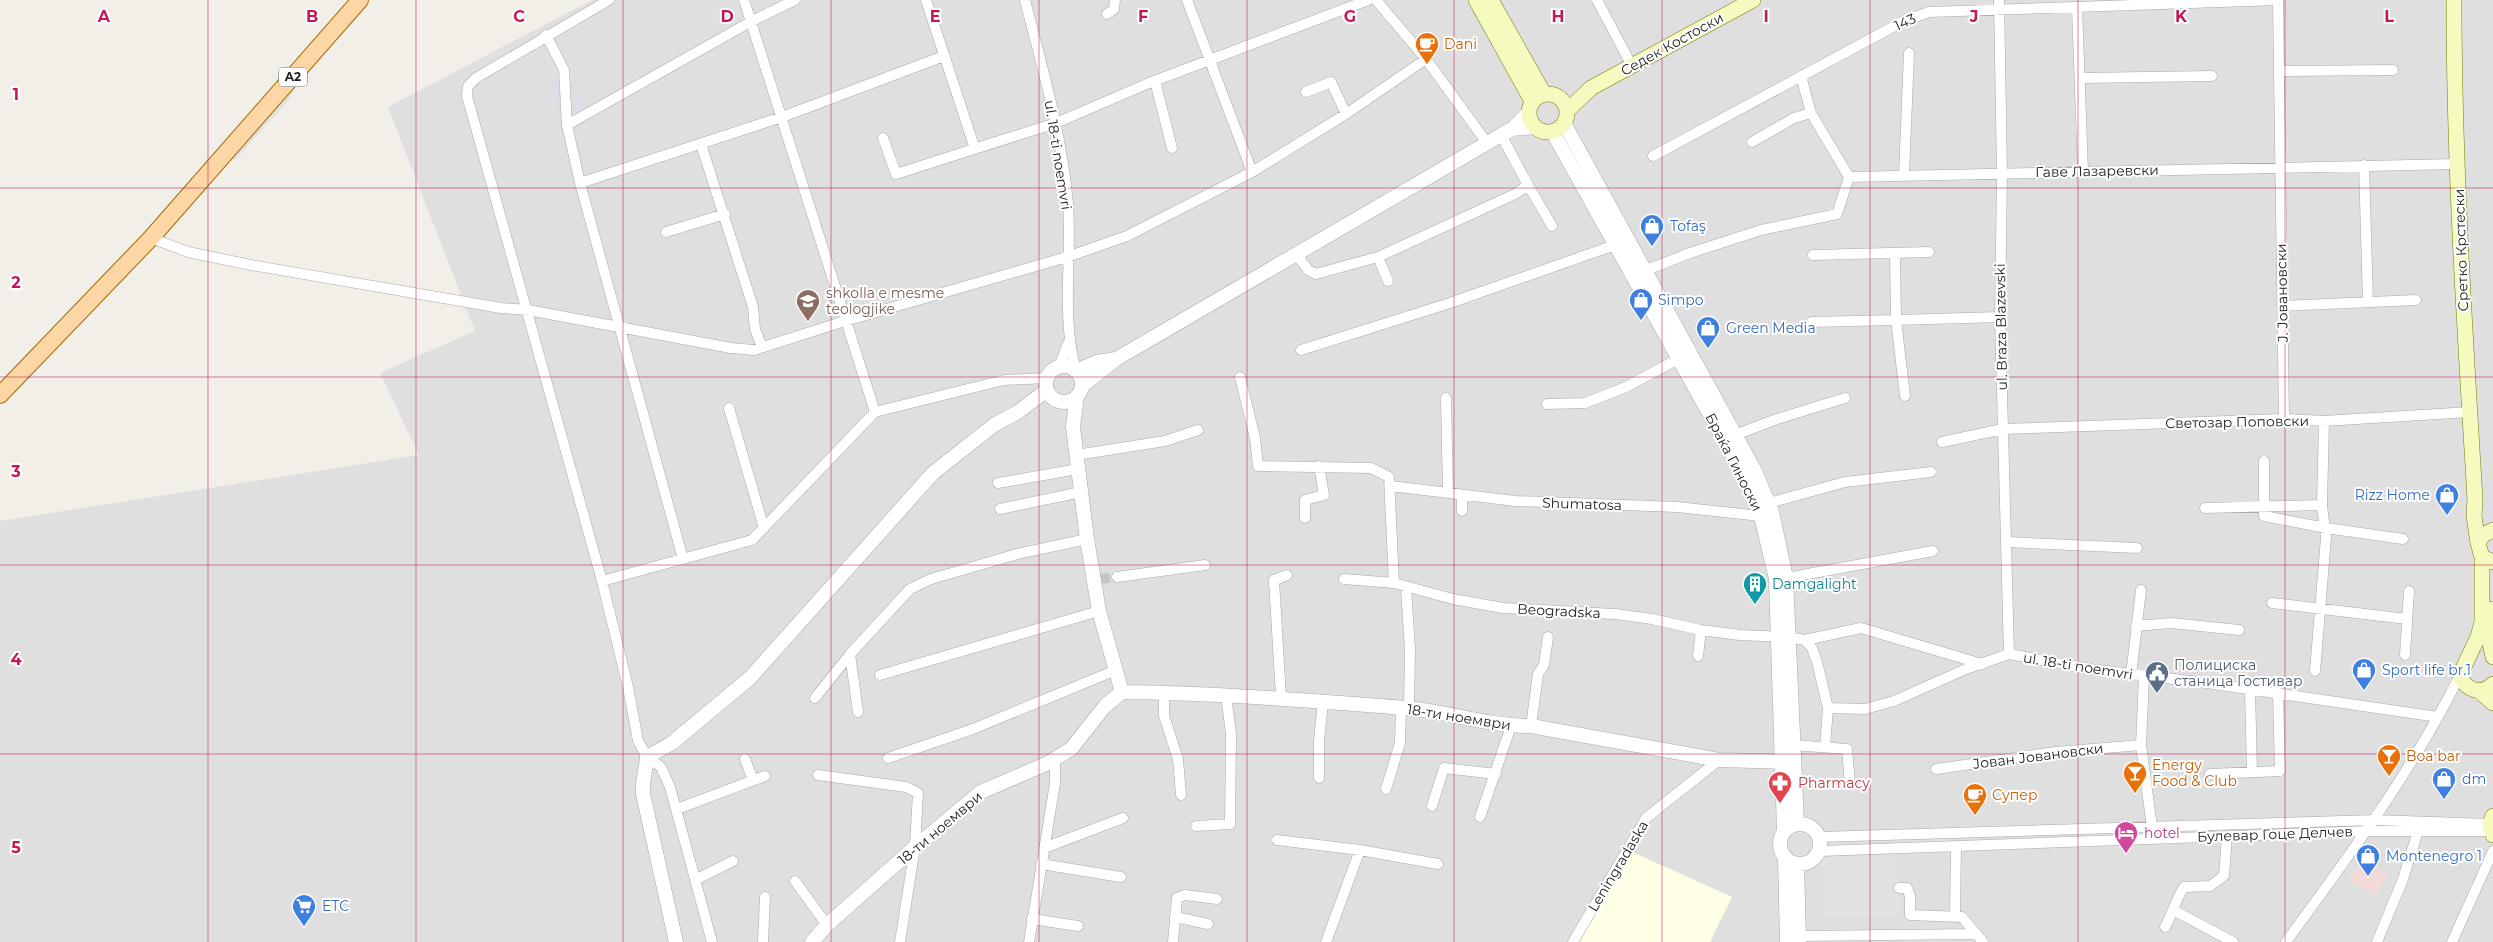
<svg xmlns="http://www.w3.org/2000/svg" width="2493" height="942" font-family="Montserrat,sans-serif">
  <style>
    .residential { fill: #e0dfdf }
    .commercial { fill: #f2dad9 }
    .education { fill: #ffffe5 }
    .parking { fill: #e2e2e2 }
    .plaza { fill: #dddde8 }
    .lines { fill: none; stroke-linecap: round; stroke-linejoin: round }
    .minor-tunnel { stroke: #c8c6c1; stroke-width: 10; stroke-dasharray: 10 5; stroke-linecap: butt }
    .minor-casing { stroke: #a9a9a9; stroke-width: 11 }
    .tertiary-casing { stroke: #a9a9a9; stroke-width: 15 }
    .secondary-casing { stroke: #707d05; stroke-width: 16 }
    .primary-casing { stroke: #a06b00; stroke-width: 18 }
    .minor { stroke: #fff; stroke-width: 10 }
    .tertiary { stroke: #fff; stroke-width: 14 }
    .secondary { stroke: #f7fabf; stroke-width: 15 }
    .primary { stroke: #fcd6a4; stroke-width: 16 }
    .grid { fill: none; stroke: #c2185b; stroke-width: 1; stroke-opacity: 0.55 }
    .labels { text-anchor: middle; stroke-width: 4; stroke-linejoin: round; paint-order: stroke }
    .shield { fill: #fff; stroke: #646464; stroke-width: 1 }
    .shield-label { font-size: 12px; font-weight: bold; fill: #222 }
    .street-label { font-size: 14px; fill: #222; stroke: #fff }
    .food-label { font-size: 14px; fill: #c56008; stroke: #fff; text-anchor: start }
    .shop-label { font-size: 14px; fill: #366cbe; stroke: #fff; text-anchor: start }
    .education-label { font-size: 14px; fill: #785e54; stroke: #fff; text-anchor: start }
    .culture-label { font-size: 14px; fill: #0d838f; stroke: #fff; text-anchor: start }
    .service-label { font-size: 14px; fill: #4e5e75; stroke: #fff; text-anchor: start }
    .health-label { font-size: 14px; fill: #be3a42; stroke: #fff; text-anchor: start }
    .hotel-label { font-size: 14px; fill: #b23c85; stroke: #fff; text-anchor: start }
    .grid-label { font-size: 16px; text-anchor: middle; font-weight: bold; fill: #c2185b; stroke: #fff; stroke-width: 4; stroke-linejoin: round; paint-order: stroke }
  </style>
  <rect width="100%" height="100%" fill="#f2efe9"/>
  <path class="residential" d="M592,0H2493V942H0V521L419,455L380,373L475,331L388,107Z"/>
  <path class="commercial" d="M2362,861L2388,874L2376,895L2348,880Z"/>
  <path class="education" d="M1632,852L1732,897L1710,942H1577Z"/>
  <path class="parking" d="M309,57L288,101L235,160L225,153Z
    M1822,858H1898L1899,917H1822Z"/>
  <path class="plaza" d="M564,70L590,112L567,125L559,115L549,82Z"/>
  <g class="lines">
    <path class="minor-tunnel" d="M1100,579L1117,577"/>
    <g class="minor-casing">
      <path id="minor" d="M609,0L476,78L468,86L467,96L602,581L628,687L638,741L647,757L661,767L670,787L712,942
        M744,0L875,412
        M926,0L975,149
        M1025,0C1042,67 1062,135 1068,204C1072,260 1061,316 1076,371
        M1187,0L1252,172
        M1376,0L1426,59L1487,143
        M1597,0L1632,66
        M1999,0L2002,173L2000,317L2009,654
        M2278,0L2284,419
        M2077,7L2083,172
        M1107,14L1114,9L1115,0
        M546,35L564,70L567,125L580,183L683,559
        M2279,71L2393,70
        M1801,76L1811,113L1849,177L2458,164
        M2080,78L2212,76
        M1155,81L1172,148
        M1306,92L1331,82L1346,114
        M567,125L752,21L795,0
        M1501,135L1528,185
        M883,138L896,174L1056,123L1149,83L1368,0
        M1752,142L1794,118L1811,113
        M701,144L753,307L755,329L762,347
        M1653,156L1902,22L1929,12L2278,0
        M2364,165L2368,302
        M1904,175L1909,53
        M580,183L782,117L944,56
        M666,232L725,214
        M151,238L188,252L251,265L501,308L528,310L731,348L754,350L845,321L1067,257L1127,236L1252,172L1346,114L1426,59
        M1297,255L1308,270L1316,274L1378,257L1515,194L1528,185L1552,226
        M1813,255L1929,252
        M1378,257L1388,281
        M1644,271L1690,253L1761,230L1837,214L1849,177
        M2283,306L2416,300
        M1811,322L1896,320L1895,253
        M1301,350L1450,303L1615,245
        M1059,367L1068,343
        M1240,377L1255,438L1258,466L1371,468L1389,477L1394,583
        M1905,396L1896,320L2000,317
        M1446,398L1448,492
        M1547,404L1585,403L1626,387L1678,359
        M729,408L764,528
        M1735,435L1777,419L1845,398
        M1942,442L2003,429L2284,419L2324,421L2470,412
        M1076,455L1165,441L1198,430
        M2264,461V516L2326,528L2403,539
        M998,483L1078,469
        M1391,486L1515,501L1677,507L1761,516L1766,514
        M1462,495V511
        M1769,503L1845,482L1931,472
        M2205,508L2322,505
        M1000,509L1081,492
        M1305,518V500L1324,495L1319,466
        M2007,542L2137,548
        M1117,577L1205,565
        M1786,578L1933,551
        M1344,579L1394,583L1453,599L1503,608L1615,614L1652,619L1701,630L1740,635L1788,637L1805,640L1812,648L1817,662L1828,708L1865,709L1894,701L1966,669L2009,654L2090,669L2207,683L2438,717
        M602,581L752,540L875,412L1004,380L1047,378
        M1406,588L1410,649L1409,709
        M2272,603L2407,619
        M2136,626L2171,623L2239,630
        M1805,640L1861,628L1982,664
        M850,654L858,712
        M2405,655L2409,591
        M1698,656L1701,630
        M2315,671L2326,538L2322,505L2324,421
        M880,675L1099,611
        M2131,675L2141,590
        M2144,676L2141,745L2152,827
        M2250,689L2252,772
        M1164,692V716L1178,759L1181,795
        M1281,697L1274,580L1287,575
        M815,698L851,653L910,589L931,579L1017,554L1087,539
        M1531,726L1538,674L1544,665L1548,637
        M1793,745L1847,749L1850,784
        M1825,746L1828,708
        M888,758L973,729L1116,670
        M745,759L753,780
        M1936,769L2056,752L2141,745
        M2210,774L2280,771L2278,692
        M818,775L906,787L918,793L915,847L900,942
        M1319,778V741L1323,701
        M1386,789L1400,743L1401,708
        M1432,806L1444,768L1496,774
        M677,809L765,776
        M1480,817L1511,726
        M1196,826L1230,824L1231,734L1226,695
        M1820,837L2375,820L2490,824
        M1277,840L1360,850L1438,864
        M1044,848L1123,818
        M1820,851L2368,831H2491
        M1041,864L1121,877
        M697,879L733,861
        M795,881L827,925
        M1899,888H1907L1910,896V915L1962,917L1983,942
        M2175,911L2233,942
        M1175,917L1208,924
        M1955,917L1956,846
        M1032,919L1078,926
        M2165,927C2170,919 2180,890 2184,887L2210,886L2224,876L2227,836
        M1799,936L1977,934
        M763,942L765,897
        M1029,942L1055,783V759
        M1173,942L1177,898L1185,895L1217,899
        M1326,942L1360,850
        M1573,942L1646,818L1719,760
        M2286,942C2349,856 2413,770 2460,675
        M2377,942L2403,879L2418,831
        M2452,942L2493,851"/>
    </g>
    <g class="tertiary-casing">
      <path id="tertiary" d="M1564,123L1755,471L1772,512L1786,578L1797,824
        M1512,129L1529,112
        M1552,131L1744,476L1761,516L1776,579L1784,831
        M1046 384a18 18 0 1 1 36 0a18 18 0 1 1-36 0Z
        M1076,371L1097,362L1116,359
        M1082,386L1116,359L1501,135L1512,129L1536,127
        M1077,396L1073,427L1087,539L1099,611L1122,692
        M1780 844a20 20 0 1 1 40 0a20 20 0 1 1-40 0Z
        M1785,857L1787,942
        M1797,864L1799,942
        M676,942L643,794C642,781 646,770 647,757L672,743L750,678L933,473L994,425L1018,412L1047,390
        M812,942L827,925L915,847L981,792L1048,763L1071,749L1105,706L1122,692C1218,693 1312,701 1407,708C1449,712 1489,726 1531,726L1719,760L1794,762"/>
    </g>
    <g class="secondary-casing">
      <path id="secondary" d="M1476,0L1532,101
        M1491,0L1544,94
        M2454,0C2454,167 2465,333 2475,499L2474,516L2478,543
        M1529 113a19 19 0 1 1 38 0a19 19 0 1 1-38 0Z
        M1567,111L1591,88L1753,0
        M2493,530L2483,535L2478,543L2482,557L2493,562
        M2482,557V622L2478,637L2460,675C2465,690 2481,696 2493,684
        M2492,609L2490,643L2493,657
        M2479,691L2493,703
        M2493,816L2490,824L2493,835"/>
    </g>
    <g class="primary-casing">
      <path id="primary" d="M0,395L151,238L360,0"/>
    </g>
    <use href="#minor" class="minor"/>
    <use href="#tertiary" class="tertiary"/>
    <use href="#secondary" class="secondary"/>
    <use href="#primary" class="primary"/>
  </g>
  <path class="grid" d="M208,0V942M416,0V942M623,0V942M831,0V942M1039,0V942M1247,0V942M1454,0V942M1662,0V942M1870,0V942M2078,0V942M2285,0V942M0,188H2493M0,377H2493M0,565H2493M0,754H2493"/>
  <defs>
    <g id="cafe-pin" transform="scale(1.25)"><path d="M0 17L-7.5 6A9.5 9.5 0 1 1 7.5 6Z" fill="#e8710a" stroke="#fff"/><path d="M-5.5-4.5H6V0H3Q3 3.5 0 3.5H-2.5Q-5.5 3.5-5.5 0ZM3-3.2v2h1.7v-2ZM-6 4.5H4V6H-6Z" fill="#fff"/></g>
    <g id="shop-pin" transform="scale(1.25)"><path d="M0 17L-7.5 6A9.5 9.5 0 1 1 7.5 6Z" fill="#3f7fe0" stroke="#fff"/><path d="M-5-2.5h2.3a2.7 3.5 0 0 1 5.4 0H5L5.5 6h-11ZM-1.5-2.5h3a1.5 2.3 0 0 0-3 0Z" fill="#fff"/></g>
    <g id="school-pin" transform="scale(1.25)"><path d="M0 17L-7.5 6A9.5 9.5 0 1 1 7.5 6Z" fill="#8d6e63" stroke="#fff"/><path d="M0-5L7-2L0 1L-7-2ZM-4 1L0 2.5L4 1V4Q0 6-4 4Z" fill="#fff"/></g>
    <g id="building-pin" transform="scale(1.25)"><path d="M0 17L-7.5 6A9.5 9.5 0 1 1 7.5 6Z" fill="#0f9aa8" stroke="#fff"/><path d="M-4-6H4V6H1V3H-1V6H-4ZM-2.5-4.3h1.7v1.8h-1.7ZM.8-4.3h1.7v1.8H.8ZM-2.5-1h1.7V.8h-1.7ZM.8-1h1.7V.8H.8Z" fill="#fff"/></g>
    <g id="civic-pin" transform="scale(1.25)"><path d="M0 17L-7.5 6A9.5 9.5 0 1 1 7.5 6Z" fill="#5c6f8a" stroke="#fff"/><path d="M-.6-6.5H3V-4.5H.6V-3L4-1V1h2V6H-6V1h2V-1L-.6-3ZM-1.2 2.5V6h2.4V2.5Z" fill="#fff"/></g>
    <g id="bar-pin" transform="scale(1.25)"><path d="M0 17L-7.5 6A9.5 9.5 0 1 1 7.5 6Z" fill="#e8710a" stroke="#fff"/><path d="M-6-5H6L.8 .8V4.5H3.5V6h-7V4.5H-.8V.8Z" fill="#fff"/></g>
    <g id="pharmacy-pin" transform="scale(1.25)"><path d="M0 17L-7.5 6A9.5 9.5 0 1 1 7.5 6Z" fill="#e0444e" stroke="#fff"/><path d="M-2-6h4v4h4v4h-4v4h-4v-4h-4v-4h4Z" fill="#fff"/></g>
    <g id="hotel-pin" transform="scale(1.25)"><path d="M0 17L-7.5 6A9.5 9.5 0 1 1 7.5 6Z" fill="#d1479c" stroke="#fff"/><path d="M-6-4.5h1.5V1H6V5H4.5V3h-9V5H-6ZM-4 0a1.8 1.8 0 1 1 3.6 0ZM.5 0V-2.5h3Q6-2.5 6 0Z" fill="#fff"/></g>
    <g id="supermarket-pin" transform="scale(1.25)"><path d="M0 17L-7.5 6A9.5 9.5 0 1 1 7.5 6Z" fill="#3f7fe0" stroke="#fff"/><path d="M-6-5.5h2.5l.6 2H6L4.5 2H-2.5L-4.4-4H-6ZM-1.5 3.2a1.3 1.3 0 1 0 .1 0ZM3 3.2a1.3 1.3 0 1 0 .1 0Z" fill="#fff"/></g>
  </defs>
  <g fill-rule="evenodd">
    <use href="#cafe-pin" x="1427" y="44"/>
    <use href="#shop-pin" x="1652" y="226"/>
    <use href="#shop-pin" x="1641" y="300"/>
    <use href="#school-pin" x="808" y="301"/>
    <use href="#shop-pin" x="1708" y="328"/>
    <use href="#shop-pin" x="2447" y="495"/>
    <use href="#building-pin" x="1755" y="584"/>
    <use href="#shop-pin" x="2364" y="670"/>
    <use href="#civic-pin" x="2157" y="673"/>
    <use href="#bar-pin" x="2389" y="756"/>
    <use href="#bar-pin" x="2135" y="773"/>
    <use href="#shop-pin" x="2444" y="779"/>
    <use href="#pharmacy-pin" x="1780" y="783"/>
    <use href="#cafe-pin" x="1975" y="795"/>
    <use href="#hotel-pin" x="2126" y="833"/>
    <use href="#shop-pin" x="2368" y="856"/>
    <use href="#supermarket-pin" x="304" y="906"/>
  </g>
  <g class="labels">
    <rect class="shield" x="279" y="67.5" width="28" height="19" rx="4"/>
    <g class="shield-label">
      <text x="293" y="81">A2</text>
    </g>
    <g class="street-label">
      <text transform="translate(1905 22) rotate(-24)" y="5">143</text>
      <text transform="translate(1672 44) rotate(-29)" y="5">Седек Костоски</text>
      <text transform="translate(1058 155) rotate(81)" y="5">ul. 18-ti noemvri</text>
      <text transform="translate(2097 171) rotate(-1)" y="5">Гаве Лазаревски</text>
      <text transform="translate(2461 250) rotate(-92)" y="5">Сретко Крстески</text>
      <text transform="translate(2282 293) rotate(-91)" y="5">Ј. Јовановски</text>
      <text transform="translate(2001 327) rotate(-91)" y="5">ul. Braza Blazevski</text>
      <text transform="translate(2237 422) rotate(-1)" y="5">Светозар Поповски</text>
      <text transform="translate(1734 462) rotate(63)" y="5">Браќа Гиноски</text>
      <text transform="translate(1582 504) rotate(2)" y="5">Shumatosa</text>
      <text transform="translate(1559 611) rotate(3)" y="5">Beogradska</text>
      <text transform="translate(2078 666) rotate(9)" y="5">ul. 18-ti noemvri</text>
      <text transform="translate(1459 717) rotate(9)" y="5">18-ти ноември</text>
      <text transform="translate(2038 756) rotate(-7)" y="5">Јован Јовановски</text>
      <text transform="translate(940 828) rotate(-40)" y="5">18-ти ноември</text>
      <text transform="translate(2275 834) rotate(-2)" y="5">Булевар Гоце Делчев</text>
      <text transform="translate(1618 866) rotate(-59)" y="5">Leningradaska</text>
    </g>
    <g class="food-label">
      <text x="1444" y="49">Dani</text>
      <text x="2406" y="761">Boa bar</text>
      <text x="2152" y="770">Energy<tspan x="2152" dy="16">Food &amp; Club</tspan></text>
      <text x="1992" y="800">Супер</text>
    </g>
    <g class="shop-label">
      <text x="1670" y="231">Tofaş</text>
      <text x="1658" y="305">Simpo</text>
      <text x="1726" y="333">Green Media</text>
      <text x="2430" y="500" text-anchor="end">Rizz Home</text>
      <text x="2382" y="675">Sport life br.1</text>
      <text x="2462" y="784">dm</text>
      <text x="2386" y="861">Montenegro 1</text>
      <text x="322" y="911">ETC</text>
    </g>
    <g class="education-label">
      <text x="826" y="298">shkolla e mesme<tspan x="826" dy="16">teologjike</tspan></text>
    </g>
    <g class="culture-label">
      <text x="1772" y="589">Damgalight</text>
    </g>
    <g class="service-label">
      <text x="2174" y="670">Полициска<tspan x="2174" dy="16">станица Гостивар</tspan></text>
    </g>
    <g class="health-label">
      <text x="1798" y="788">Pharmacy</text>
    </g>
    <g class="hotel-label">
      <text x="2144" y="838">hotel</text>
    </g>
  </g>
  <g class="grid-label">
    <text x="104" y="22">A</text>
    <text x="312" y="22">B</text>
    <text x="519" y="22">C</text>
    <text x="727" y="22">D</text>
    <text x="935" y="22">E</text>
    <text x="1143" y="22">F</text>
    <text x="1350" y="22">G</text>
    <text x="1558" y="22">H</text>
    <text x="1766" y="22">I</text>
    <text x="1974" y="22">J</text>
    <text x="2181" y="22">K</text>
    <text x="2389" y="22">L</text>
    <text x="16" y="100">1</text>
    <text x="16" y="288">2</text>
    <text x="16" y="477">3</text>
    <text x="16" y="665">4</text>
    <text x="16" y="853">5</text>
  </g>
</svg>
